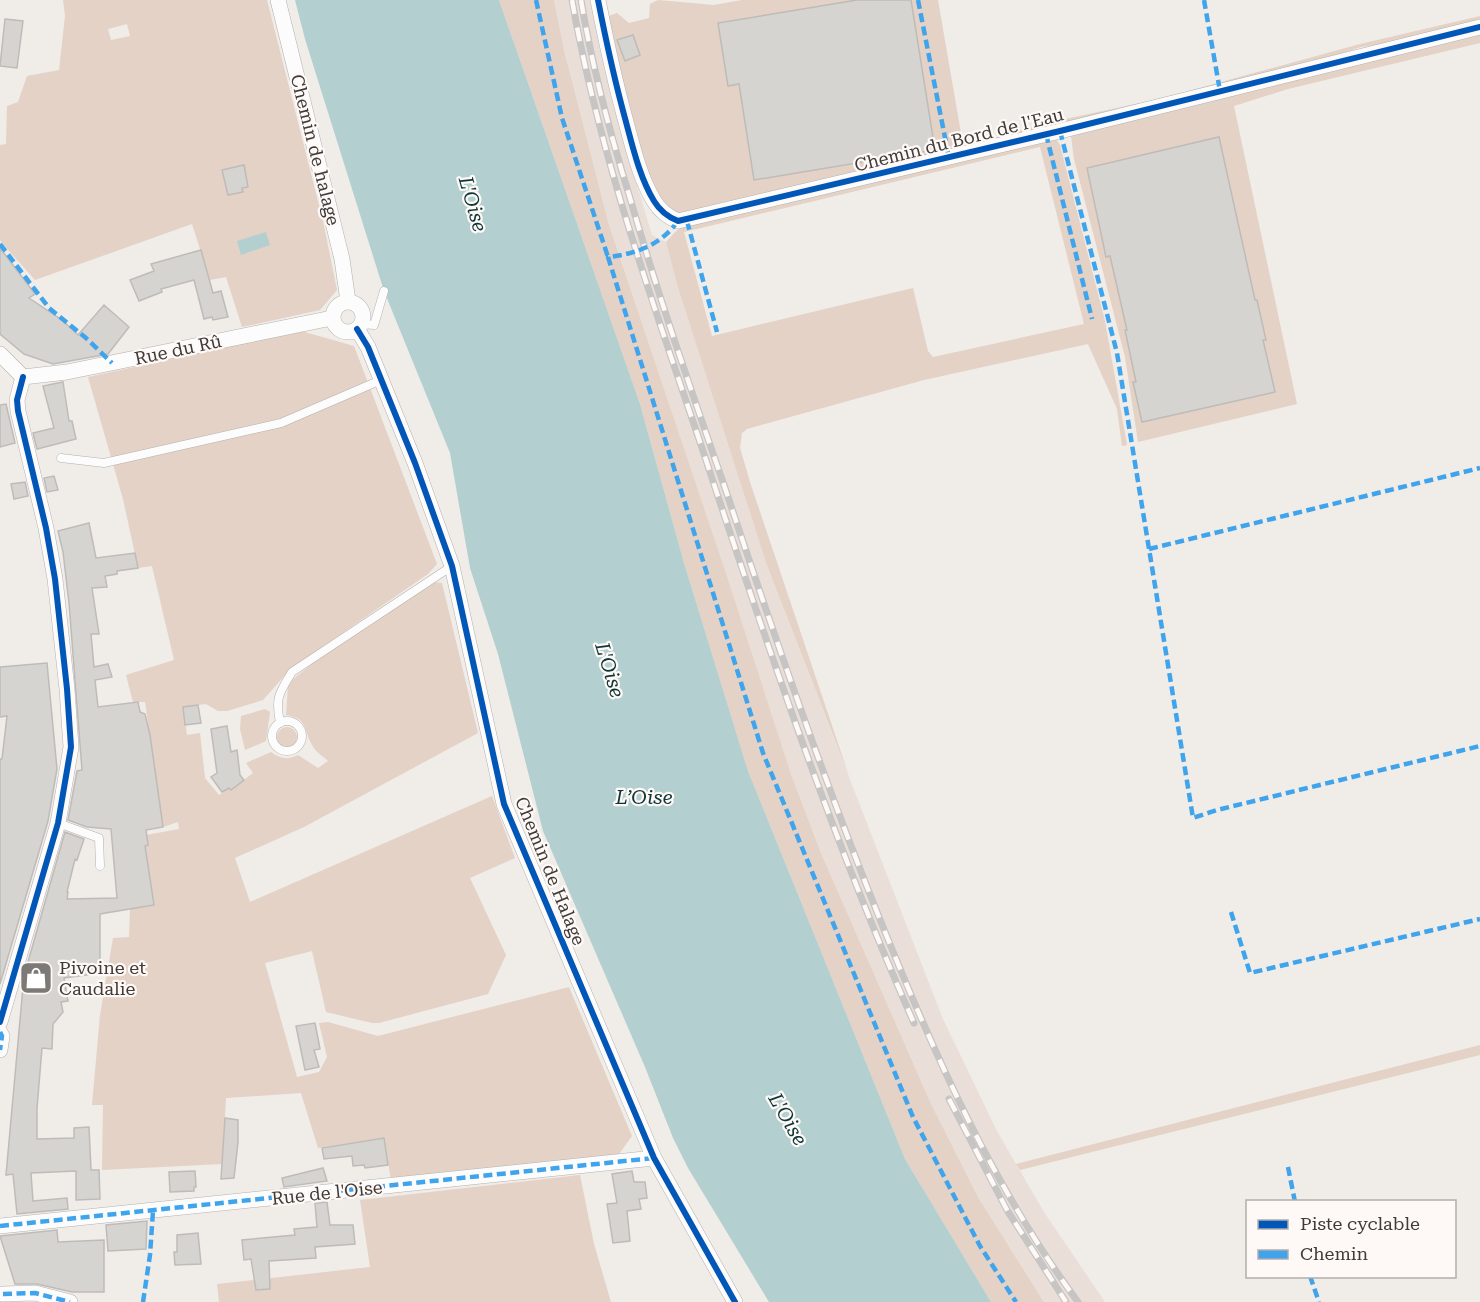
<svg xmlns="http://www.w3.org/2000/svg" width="1480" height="1302" font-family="'Roboto Serif',serif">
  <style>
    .built { fill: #eadfd8 }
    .green { fill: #e3d2c5; fill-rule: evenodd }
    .water { fill: #b3cfd0 }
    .building { fill: #d6d4d1; stroke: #bebbb8; stroke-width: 1.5 }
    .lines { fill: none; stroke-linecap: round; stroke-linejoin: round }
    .lane-casing { stroke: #b4b1ae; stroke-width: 9 }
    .street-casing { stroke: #b4b1ae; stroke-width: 16 }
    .lane { stroke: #fdfcfc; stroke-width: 8 }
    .street { stroke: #fdfcfc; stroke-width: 15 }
    .rail-casing { stroke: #c6c5c4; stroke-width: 7 }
    .rail { stroke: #fef9f6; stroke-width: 4.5; stroke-dasharray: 14; stroke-linecap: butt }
    .quiet { stroke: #3fa4ec; stroke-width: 4.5; stroke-dasharray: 9 4.5; stroke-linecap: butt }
    .cycleway-casing { stroke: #fef9f6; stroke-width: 10 }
    .cycleway { stroke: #0057b8; stroke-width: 6 }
    .labels { text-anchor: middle; stroke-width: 4.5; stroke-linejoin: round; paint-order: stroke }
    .street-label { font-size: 18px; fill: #3e3b39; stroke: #fef9f6 }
    .poi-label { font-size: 18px; fill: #3e3b39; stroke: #fef9f6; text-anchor: start }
    .water-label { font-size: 20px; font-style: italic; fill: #0d3638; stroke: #fef9f6 }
  </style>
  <rect width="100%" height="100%" fill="#f0ece8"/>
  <path class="built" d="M554,0H603L634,175L652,235L666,242L678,288L766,563L943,1019L996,1129L1016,1164L1044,1212L1105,1302H1044L1043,1300L978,1197L931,1104L821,853L791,774L725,570L609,225L564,50Z"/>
  <path class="green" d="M63,0H267L323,221L337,290L320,310L242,327L226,277L210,280L192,224L35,280L2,243L0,240V145L6,144L7,106L18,102L27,76L59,70L65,16ZM127,24L130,36L111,40L108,29Z
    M499,0H554L564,50L609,225L725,570L791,774L821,853L931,1104L978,1197L1044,1302H991L905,1159L748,771L684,563L640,404Z
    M658,0L714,5L742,0H857L718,23L728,86L739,84L755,180L935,150L911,0H938L963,145L1003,136L1037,125L1159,99L1360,44L1480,16V20L1389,43L1361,47L1309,64L967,147L963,145L939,155L683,214L667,209L662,204L638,154L606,17L617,13L629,23L649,18L650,4Z
    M1480,34V43L1288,89L1234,106L1297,404L1138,442L1125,357L1074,159L1071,136ZM1219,138L1228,177L1095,207L1087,168ZM1230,188L1238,227L1106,257L1098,217ZM1242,241L1247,262L1118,291L1114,270ZM1257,300L1266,340L1133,369L1125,330ZM1265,352L1274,392L1142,422L1134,382Z
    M1056,139L1060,145L1105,321L1127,445L1122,446L1117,409L1088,344L924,380L747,429L742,433L740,448L750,482L849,776L766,563L678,288L666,242L680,227ZM1040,147L1084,324L933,357L928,351L913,288L712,336L684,232Z
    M301,331L354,346L437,564L428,574L306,658L287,673L263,700L227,711H218L206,704L183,707L187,735L200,733L205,778L219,795L229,788L231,790L253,773L246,763L271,752C280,759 288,760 298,755L318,768L328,761C323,756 314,751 311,743C303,727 308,719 286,715L288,687L291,681L303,671L330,650L434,582L442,583L478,733L304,827L235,858L250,902L492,796L515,858L470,878L506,955L488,994L379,1023H372L326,1012L312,951L265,963L297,1077L319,1072L327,1057L319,1023L328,1022L378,1036L569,987L632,1136L619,1154L391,1180L384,1138L318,1148L301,1093L226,1098L222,1164L102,1170L103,1105H92L100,1015L113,938L129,937L130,909L153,905L145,846L146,835L179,829L178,822L163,827L145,702H133L126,675L174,660L152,566L138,568L123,499L88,377Z
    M265,709L270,712L266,741L245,750L240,729L241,716Z
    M277 737a10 10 0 1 1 20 0a10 10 0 1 1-20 0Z
    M1480,1045V1055L1020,1170L1016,1164Z
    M580,1175L594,1244L611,1302H219L217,1284L370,1267L360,1200Z"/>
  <path class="water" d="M295,0H499L640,404L684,563L748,771L905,1159L991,1302H769L688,1168L673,1138L645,1067L543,831L498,654L470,568L450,453L384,291L305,39Z
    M266,232L270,245L241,255L237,241Z"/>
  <path class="building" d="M857,0H911L935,150L754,180L739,84L728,86L718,23Z
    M5,19L23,21L17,68L0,66Z
    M633,35L640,55L625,61L617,40Z
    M1219,137L1255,300H1257L1266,340H1263L1275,392L1142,422L1133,382H1136L1125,330H1127L1110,256L1106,257L1087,168Z
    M244,165L248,187L242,188L243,192L228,195L222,170Z
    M0,248L35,294L29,298L62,320L78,335L104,305L129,327L108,354L53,364L24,354L0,334Z
    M201,250L213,293L221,291L228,317L213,320L212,317L204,319L194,280L161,289L162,292L139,301L130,280L154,271L151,264Z
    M63,382L69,421H72L76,439L37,449L33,433L54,428L43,386Z
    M6,404L15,443L0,447V405Z
    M54,476L58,490L47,492L44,478Z
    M25,482L28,496L14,499L11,484Z
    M89,523L96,558L135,553L138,568L117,571V574L105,576L107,587L92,588L99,634H91L94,667L108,664L112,677L95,680L98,707L138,702L140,712L145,714L150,735L163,827L146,830L148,845L145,846L154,905L100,914V973L64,978L68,1001L61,1002L63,1012L53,1024L52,1049L42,1048L37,1108V1139L74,1138V1128L89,1127L91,1170H99L100,1199L76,1200V1171L31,1173L33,1201L67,1198L68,1209L17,1214L13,1174L6,1175L24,976L65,832L84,839L77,860L75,859L67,892H68L67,899L117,898L111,829L87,827L68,820L77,771L82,770L69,603L63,552L58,531Z
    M47,663L57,769L48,821L0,984V759H2L7,716L0,717V667Z
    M198,705L201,723L185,725L183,707Z
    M227,726L231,752L237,750L240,775L244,780L231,790L229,788L222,792L211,777L217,773L211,729Z
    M315,1023L320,1049L314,1050L319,1067L305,1070L296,1026Z
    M225,1118L238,1120V1142L234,1178L221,1179Z
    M384,1138L388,1165L365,1168L364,1165L353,1166L352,1156L324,1159L322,1148Z
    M323,1168L327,1181L284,1187L282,1178Z
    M195,1171L196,1187H194V1191L170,1192L169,1172Z
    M632,1171L634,1182H645L647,1198L639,1199L641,1209L627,1211L630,1241L613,1243L607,1204L617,1203L612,1174Z
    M327,1202L330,1225H353L355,1244L315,1247L316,1258L269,1261L270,1289L256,1290L251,1259L244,1260L242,1240L295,1235L294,1229L317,1227L315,1203Z
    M147,1221L146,1249L108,1251L106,1225Z
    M57,1230L58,1242L104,1240V1292H72L37,1284H15L0,1236Z
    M198,1233L201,1264L175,1265L174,1252H177V1235Z"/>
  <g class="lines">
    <g class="lane-casing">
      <path id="lane" d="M361,324L374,325L384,291
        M61,458L104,463L281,423L381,380
        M272 736a15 15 0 1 1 30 0a15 15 0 1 1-30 0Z
        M280,723C275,698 279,693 292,672L452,566
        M58,823L99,838L100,866"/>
    </g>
    <g class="street-casing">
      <path id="street" d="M278,0L342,259L348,301
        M598,0C606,41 615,82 626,122C633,148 640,178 654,201C660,211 668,217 678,221L1060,131L1480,27
        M333 317a15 15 0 1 1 30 0a15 15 0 1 1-30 0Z
        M357,329L368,347L415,463L452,566L504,804L654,1158L735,1302
        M0,354L23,377
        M23,377L67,372L332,318
        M0,1022L58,823L71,747L67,689L55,579L46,528L18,411L17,400L23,377
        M0,1032L2,1036L0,1050
        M0,1226L654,1158
        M3,1294L35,1293L70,1302"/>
    </g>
    <use href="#lane" class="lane"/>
    <use href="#street" class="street"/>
    <g class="rail-casing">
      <path id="rail" d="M572,0C599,154 652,300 702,448C766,642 831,836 914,1023
        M581,0C592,67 610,133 630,198C658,295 691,390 724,485C773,632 823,778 881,922C934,1054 993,1187 1078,1302
        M949,1099L1007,1210L1066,1302"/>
    </g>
    <use href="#rail" class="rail"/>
    <path class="quiet" d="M536,0L562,118L608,257
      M918,0L949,158
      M1204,0L1220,91
      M1060,131L1117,353L1193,818L1217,810L1480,746
      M1046,134L1092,319
      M678,221C661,245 636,254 608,257L763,753L913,1117L980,1246L1016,1302
      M687,221L717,332
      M0,244L49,308L86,338L112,363
      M1149,549L1480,468
      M1231,912L1250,973L1480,919
      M0,1032L2,1036L0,1050
      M1288,1167L1295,1202
      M0,1226L654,1158
      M1310,1276L1319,1302
      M3,1294L35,1293L70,1302
      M143,1302L150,1255L153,1211"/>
    <g class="cycleway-casing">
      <path id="cycleway" d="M598,0C606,41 615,82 626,122C633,148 640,178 654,201C660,211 668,217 678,221L1060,131L1480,27
        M357,329L368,347L415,463L452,566L504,804L654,1158L735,1302
        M0,1022L58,823L71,747L67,689L55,579L46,528L18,411L17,400L23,377"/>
    </g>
    <use href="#cycleway" class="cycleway"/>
  </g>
  <defs>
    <g id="shop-square" transform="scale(1.725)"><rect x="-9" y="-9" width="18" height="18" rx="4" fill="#7c7976" stroke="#fef9f6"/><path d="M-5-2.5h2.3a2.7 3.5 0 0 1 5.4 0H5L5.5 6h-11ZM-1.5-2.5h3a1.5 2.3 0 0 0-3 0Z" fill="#fff"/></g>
  </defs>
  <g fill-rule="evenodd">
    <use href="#shop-square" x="36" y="978"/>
  </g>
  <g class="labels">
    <g class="street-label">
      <text transform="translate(959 140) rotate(-14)" y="6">Chemin du Bord de l'Eau</text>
      <text transform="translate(315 150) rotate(76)" y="6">Chemin de halage</text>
      <text transform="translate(178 350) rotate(-12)" y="6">Rue du Rû</text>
      <text transform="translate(550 871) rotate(68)" y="6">Chemin de Halage</text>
      <text transform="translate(327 1193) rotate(-6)" y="6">Rue de l'Oise</text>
    </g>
    <g class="poi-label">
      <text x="59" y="974">Pivoine et<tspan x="59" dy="21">Caudalie</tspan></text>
    </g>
    <g class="water-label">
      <text transform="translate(473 204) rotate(74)" y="7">L'Oise</text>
      <text transform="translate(610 670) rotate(73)" y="7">L'Oise</text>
      <text x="644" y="804">L’Oise</text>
      <text transform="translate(788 1119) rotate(60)" y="7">L'Oise</text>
    </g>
  </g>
  <rect x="1246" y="1200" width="210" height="78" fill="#fef9f6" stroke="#b1adaa" stroke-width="1.5"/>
  <rect x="1258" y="1220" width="30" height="9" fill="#0057b8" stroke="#b1adaa" stroke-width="1.5"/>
  <text x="1300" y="1230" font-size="18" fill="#3e3b39">Piste cyclable</text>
  <rect x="1258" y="1250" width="30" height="9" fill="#3fa4ec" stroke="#b1adaa" stroke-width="1.5"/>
  <text x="1300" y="1260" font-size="18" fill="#3e3b39">Chemin</text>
</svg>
